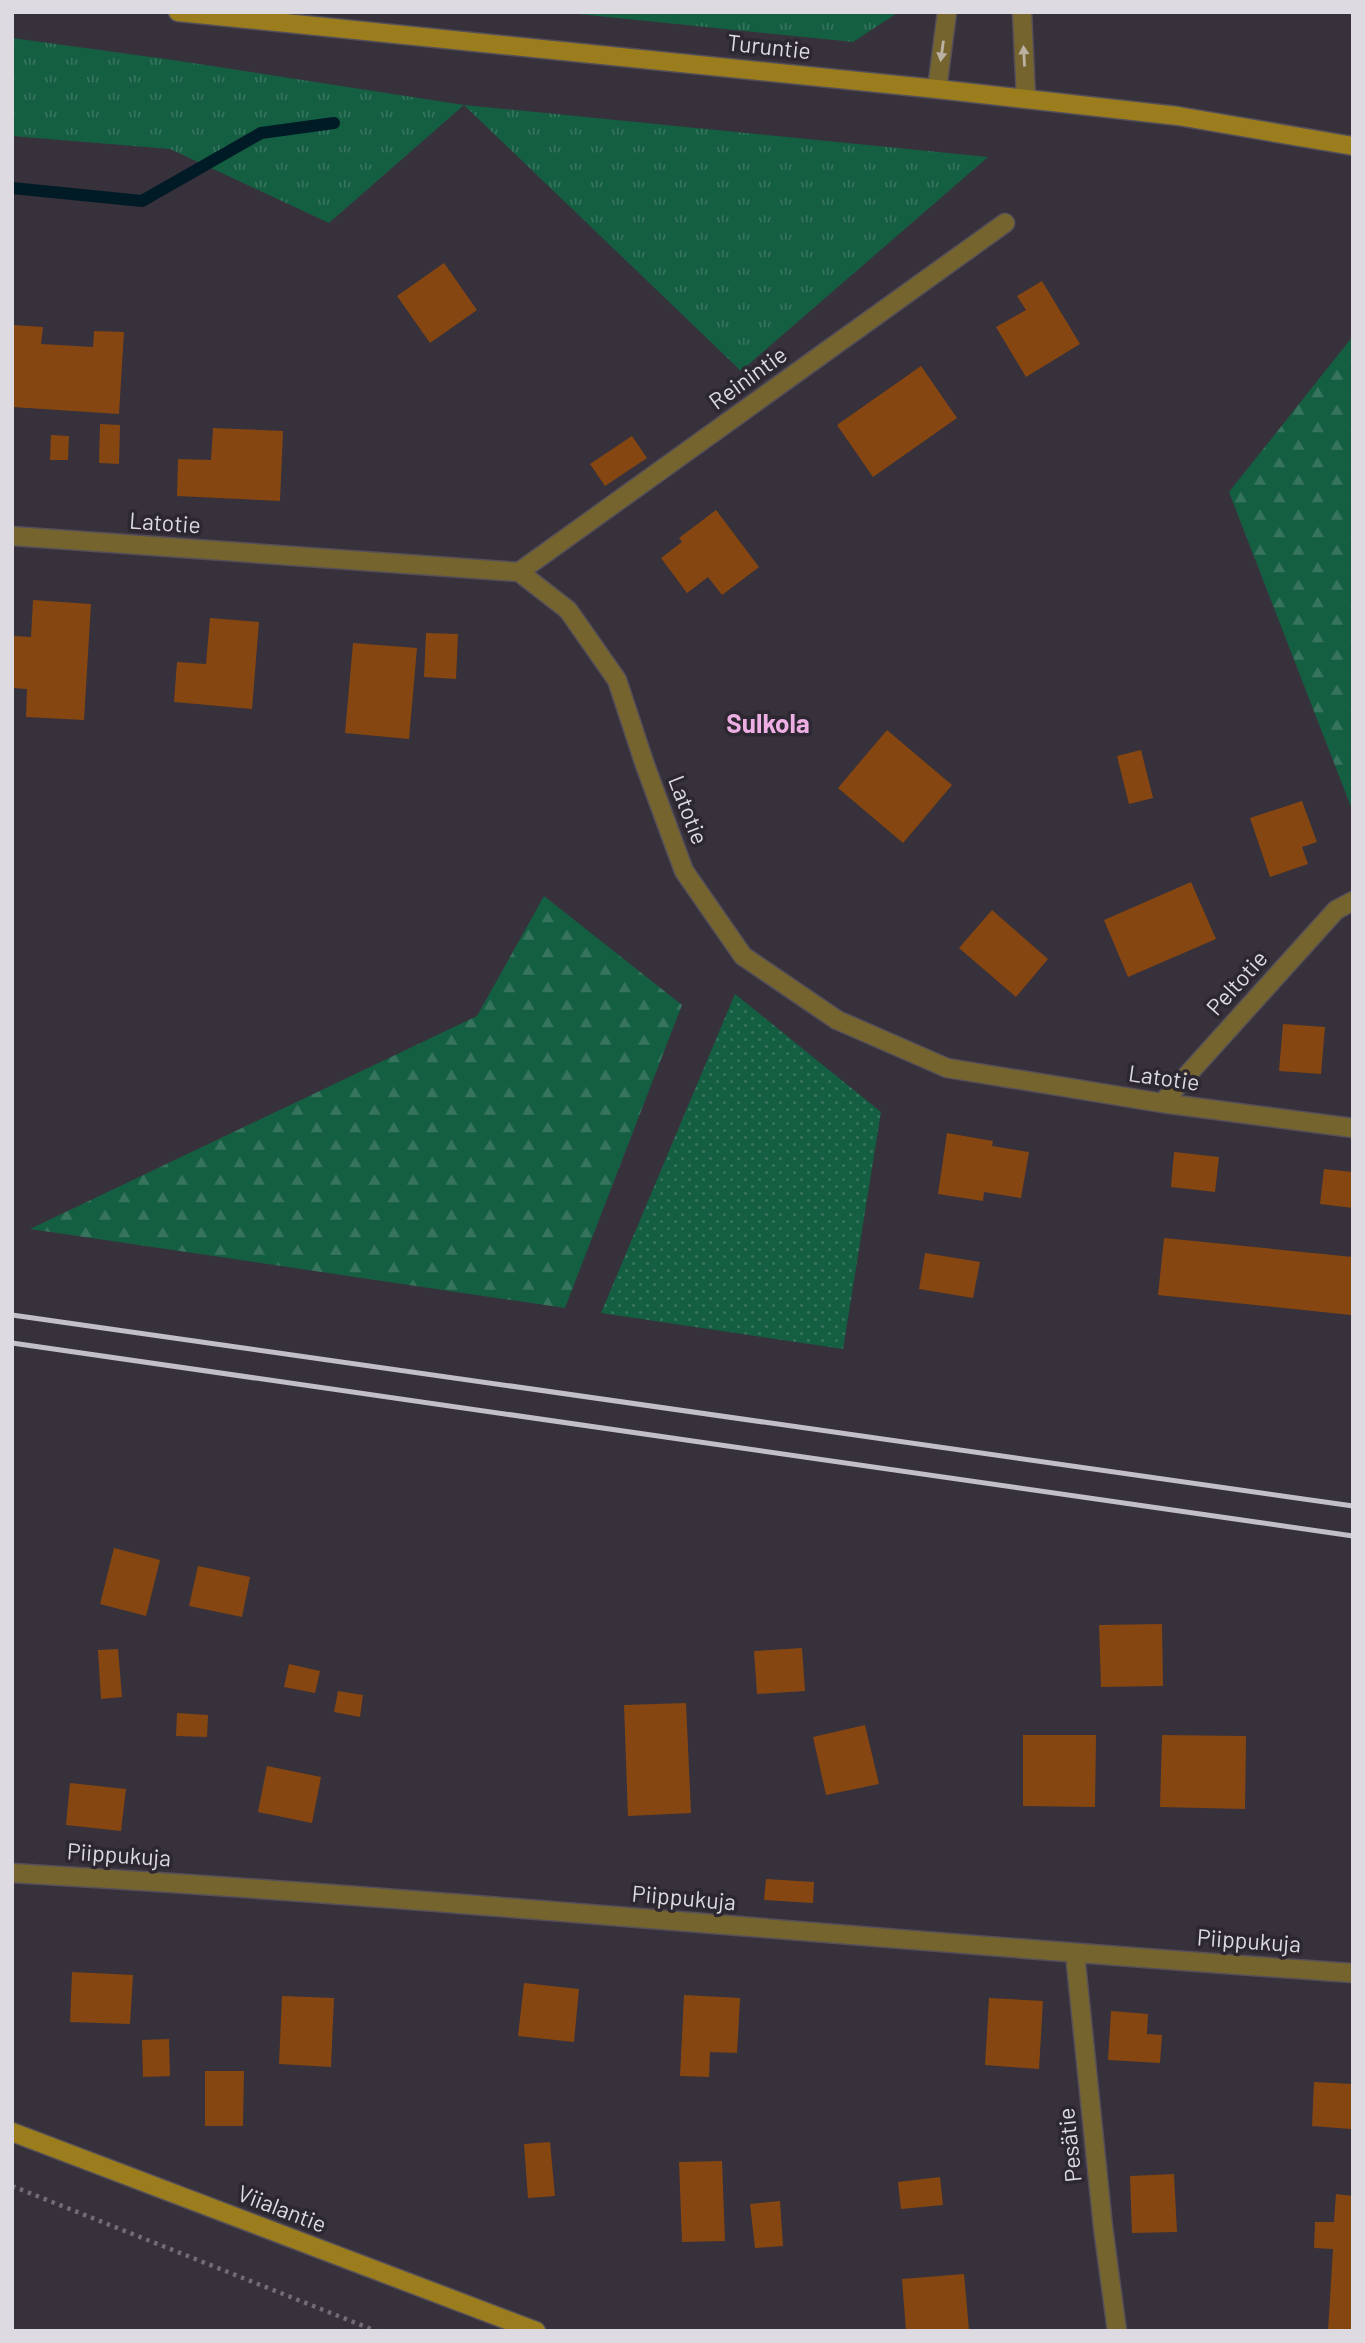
<svg xmlns="http://www.w3.org/2000/svg" width="1365" height="2343" font-family="Barlow,sans-serif">
  <style>
    .grass { fill: url(#grass-tufts) }
    .forest { fill: url(#forest-firs) }
    .park { fill: url(#park-dots) }
    .lines { fill: none; stroke-linecap: round; stroke-linejoin: round }
    .stream { stroke: #001b26; stroke-width: 12 }
    .building { fill: #864612 }
    .street-casing { stroke: #544f59; stroke-width: 21 }
    .secondary-casing { stroke: #544f59; stroke-width: 21 }
    .path { stroke: #716c75; stroke-width: 4.5; stroke-dasharray: 3.5 5; stroke-linecap: butt }
    .street { stroke: #76642f; stroke-width: 18 }
    .secondary { stroke: #9b7d1d; stroke-width: 18 }
    .rail { stroke: #c3bfc6; stroke-width: 5 }
    .oneway { fill: #bab1a3 }
    .labels { text-anchor: middle; stroke-width: 7; stroke-linejoin: round; paint-order: stroke }
    .street-label { font-size: 23px; fill: #dedae1; stroke: #2c2731 }
    .quarter-label { font-size: 26px; font-weight: bold; fill: #ecaee3; stroke: #2c2731 }
  </style>
  <defs>
    <pattern id="grass-tufts" width="24" height="20" patternUnits="userSpaceOnUse" patternTransform="scale(1.75)"><rect width="24" height="20" fill="#145e42"/><path d="M3 7l-1-3M5 7V3M7 7l1-3M15 17l-1-3M17 17v-4M19 17l1-3" fill="none" stroke="#36745d"/></pattern>
    <pattern id="forest-firs" width="22" height="20" patternUnits="userSpaceOnUse" patternTransform="scale(1.75)"><rect width="22" height="20" fill="#145e42"/><path d="M5 1l3.5 6h-7zM16 11l3.5 6h-7z" fill="#36745d"/></pattern>
    <pattern id="park-dots" width="8" height="8" patternUnits="userSpaceOnUse" patternTransform="scale(1.75)"><rect width="8" height="8" fill="#145e42"/><path d="M2 2h.1M6 6h.1" fill="none" stroke="#36745d" stroke-width="1.8" stroke-linecap="round"/></pattern>
  </defs>
  <rect width="100%" height="100%" fill="#36313b"/>
  <path class="grass" d="M559,12H899L853,42Z
    M12,38L173,60L464,105L988,157L741,371L464,105L329,223L170,149L12,136Z"/>
  <path class="forest" d="M1353,336V812L1229,492Z
    M544,896L682,1005L565,1308L30,1229L477,1016Z"/>
  <path class="park" d="M735,994L881,1112L843,1349L601,1313Z"/>
  <g class="lines">
    <path class="stream" d="M12,188L142,201L261,133L334,123"/>
  </g>
  <path class="building" d="M444,263L477,310L430,343L397,296Z
    M1042,281L1080,344L1026,377L996,327L1026,310L1017,296Z
    M13,325L43,327L41,344L93,347L94,331L124,332L119,414L12,407Z
    M921,366L957,418L873,477L837,425Z
    M100,424L120,425L119,464L99,463Z
    M213,428L283,431L280,501L177,496L178,459L211,460Z
    M51,435L69,436L68,460H50Z
    M632,436L647,458L605,486L590,464Z
    M716,510L759,567L722,595L708,577L687,593L661,558L682,542L679,538Z
    M33,600L91,604L84,720L26,717L27,689L12,688L13,636L31,637Z
    M210,618L259,622L252,709L174,702L177,662L206,664Z
    M426,633L458,634L456,679L424,677Z
    M353,643L417,648L409,739L345,733Z
    M887,730L952,785L903,843L838,788Z
    M1141,750L1153,798L1129,804L1117,756Z
    M1302,801L1317,842L1302,847L1308,864L1270,877L1250,818Z
    M1191,882L1216,939L1128,977L1104,920Z
    M992,910L1048,959L1016,997L959,948Z
    M1283,1024L1325,1027L1321,1074L1279,1071Z
    M947,1133L993,1141L992,1146L1029,1152L1021,1198L984,1192L983,1201L938,1194Z
    M1174,1152L1219,1157L1215,1192L1171,1187Z
    M1324,1169L1353,1172V1208L1320,1204Z
    M1164,1238L1353,1257L1351,1315L1158,1295Z
    M925,1253L980,1262L973,1298L919,1289Z
    M114,1548L160,1560L146,1616L100,1604Z
    M198,1566L250,1577L242,1617L189,1606Z
    M1162,1624L1163,1686L1101,1687L1099,1625Z
    M802,1648L805,1691L757,1694L754,1651Z
    M118,1649L122,1697L101,1699L98,1650Z
    M289,1664L320,1671L315,1693L284,1687Z
    M338,1691L363,1695L360,1717L334,1712Z
    M686,1703L691,1813L628,1816L624,1705Z
    M177,1713L208,1715L207,1737L176,1736Z
    M865,1725L879,1784L826,1795L813,1737Z
    M1023,1735H1096L1095,1807L1023,1806Z
    M1162,1735L1246,1736L1245,1809L1160,1807Z
    M267,1766L321,1777L312,1823L258,1812Z
    M70,1783L126,1789L121,1831L66,1825Z
    M766,1879L814,1882L813,1903L764,1900Z
    M72,1972L133,1975L130,2024L70,2022Z
    M524,1983L579,1989L574,2042L518,2036Z
    M684,1995L740,1998L737,2053L710,2052L709,2077L680,2076Z
    M282,1996L334,1998L331,2067L279,2064Z
    M989,1998L1043,2001L1039,2069L985,2065Z
    M1111,2011L1148,2014L1147,2034L1162,2035L1160,2063L1108,2060Z
    M169,2039L170,2076L143,2077L142,2040Z
    M205,2071H244L243,2126H205Z
    M1314,2082L1353,2084L1351,2129L1312,2126Z
    M550,2142L555,2196L528,2198L524,2144Z
    M722,2161L725,2241L682,2242L679,2162Z
    M1174,2174L1177,2232L1132,2233L1130,2176Z
    M940,2177L943,2205L901,2209L898,2182Z
    M1336,2194L1353,2196V2331H1328L1333,2249L1314,2248L1315,2222H1334Z
    M780,2201L783,2246L755,2248L750,2204Z
    M964,2274L969,2330L906,2331L902,2279Z"/>
  <g class="lines">
    <g class="street-casing">
      <path id="street" d="M1022,12L1026,99
        M937,89L947,12
        M12,536L519,572L568,610L617,680L645,765L684,871L743,956L837,1020L947,1068L1162,1103L1353,1128
        M519,572L1005,223
        M1162,1103L1336,910L1353,901
        M12,1873C460,1899 906,1943 1353,1973
        M1075,1954L1103,2227L1117,2331"/>
    </g>
    <g class="secondary-casing">
      <path id="secondary" d="M178,12L937,89L1178,116L1353,146
        M12,2132L536,2331"/>
    </g>
    <path class="path" d="M12,2186L376,2331"/>
    <use href="#street" class="street"/>
    <use href="#secondary" class="secondary"/>
    <path class="rail" d="M12,1315L1353,1506
      M12,1343L1353,1536"/>
  </g>
  <defs><path id="oneway-solid" d="M-6-.8H1V-3.2L6.5 0L1 3.2V.8H-6Z" transform="scale(1.75)"/></defs>
  <g class="oneway">
    <use href="#oneway-solid" transform="translate(942 51) rotate(98)"/>
    <use href="#oneway-solid" transform="translate(1024 56) rotate(-93)"/>
  </g>
  <g class="labels">
    <g class="street-label">
      <text transform="translate(769 47) rotate(6)" y="8">Turuntie</text>
      <text transform="translate(748 378) rotate(-36)" y="8">Reinintie</text>
      <text transform="translate(165 523) rotate(4)" y="8">Latotie</text>
      <text transform="translate(688 810) rotate(69)" y="8">Latotie</text>
      <text transform="translate(1237 983) rotate(-48)" y="8">Peltotie</text>
      <text transform="translate(1164 1078) rotate(8)" y="8">Latotie</text>
      <text transform="translate(119 1855) rotate(4)" y="8">Piippukuja</text>
      <text transform="translate(684 1898) rotate(5)" y="8">Piippukuja</text>
      <text transform="translate(1249 1941) rotate(4)" y="8">Piippukuja</text>
      <text transform="translate(1070 2145) rotate(-96)" y="8">Pesätie</text>
      <text transform="translate(282 2209) rotate(21)" y="8">Viialantie</text>
    </g>
    <g class="quarter-label">
      <text x="768" y="733">Sulkola</text>
    </g>
  </g>
  <rect width="1365" height="2343" fill="none" stroke="#dedae1" stroke-width="28"/>
</svg>
